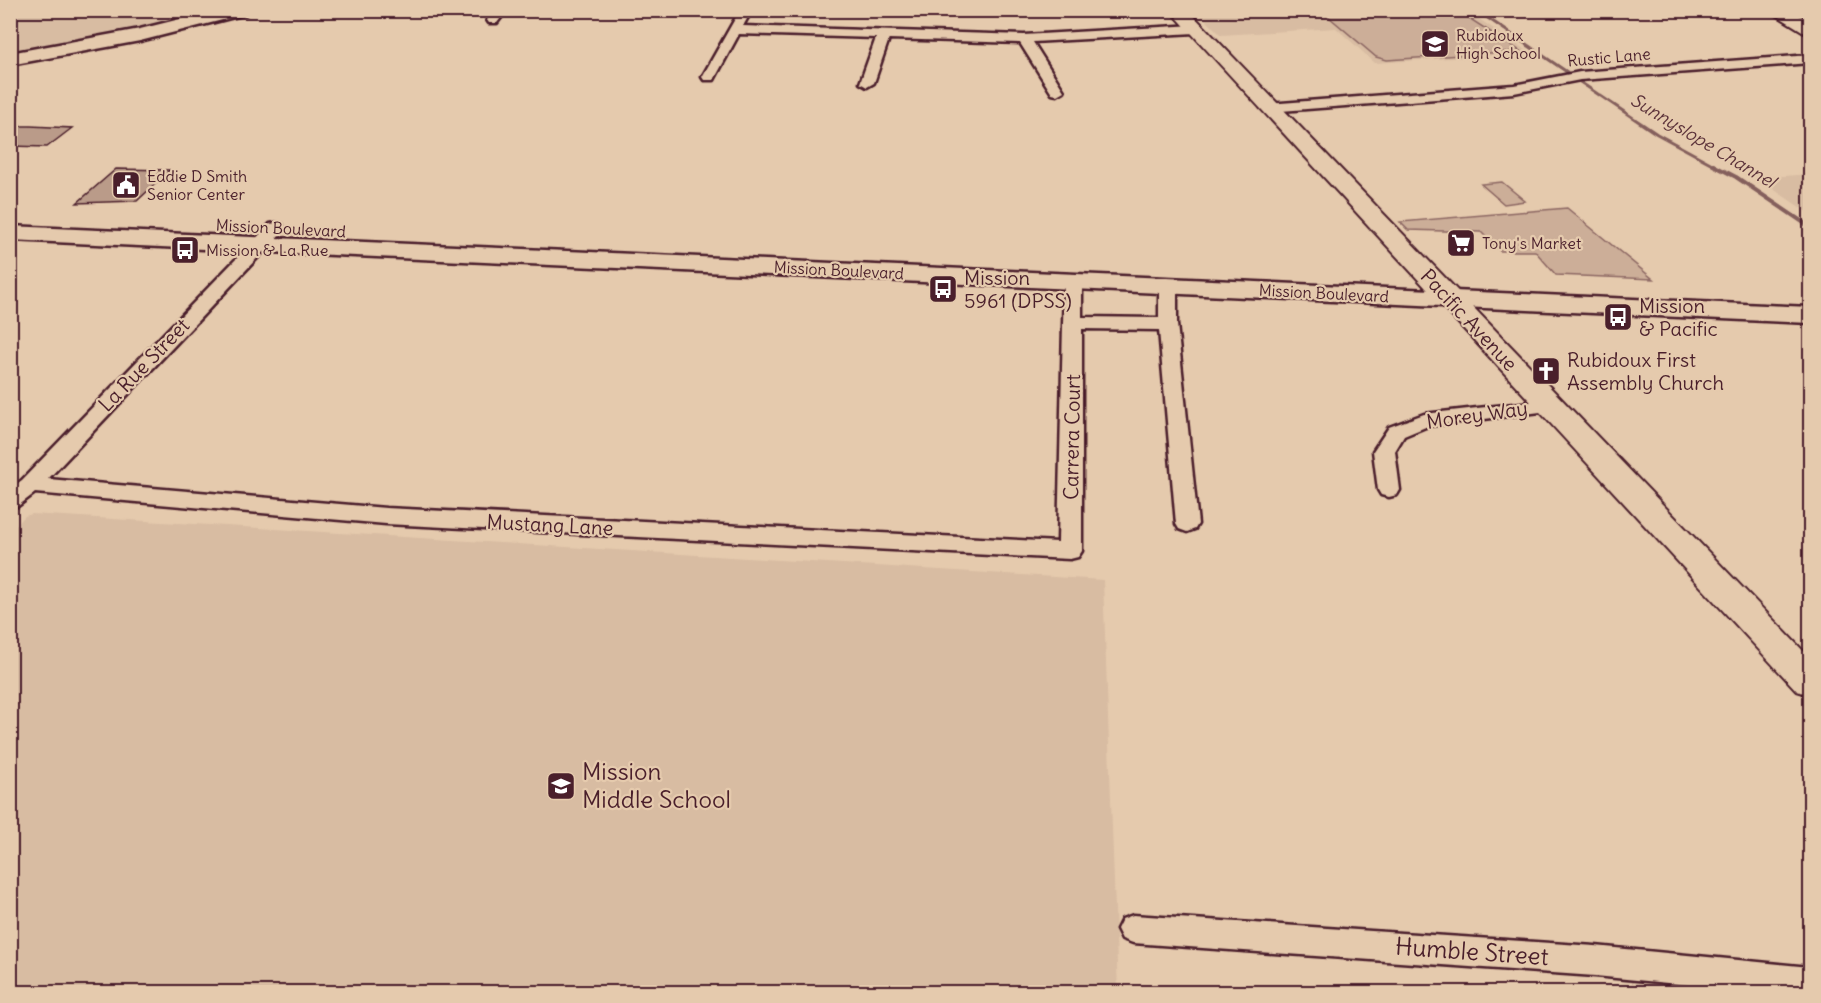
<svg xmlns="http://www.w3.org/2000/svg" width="1821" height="1003" font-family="Delius,sans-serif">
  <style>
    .built { fill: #d8bca2 }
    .green { fill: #ccae98; stroke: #8b6662; stroke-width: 1.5 }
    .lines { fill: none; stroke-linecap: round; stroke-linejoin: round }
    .stream-far1 { stroke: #845f5c; stroke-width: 3 }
    .stream { stroke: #845f5c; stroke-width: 4 }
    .building { fill: #ba9b89; stroke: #4a1f2b; stroke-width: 1.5 }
    .street-casing { stroke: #4a1f2b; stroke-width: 5 }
    .secondary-casing { stroke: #4a1f2b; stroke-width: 4 }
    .primary-casing { stroke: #4a1f2b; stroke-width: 5 }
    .street { fill: #e5caad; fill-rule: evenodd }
    .secondary { fill: #e5caad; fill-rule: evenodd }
    .primary { fill: #e5caad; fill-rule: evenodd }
    .labels { text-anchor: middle; stroke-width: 4.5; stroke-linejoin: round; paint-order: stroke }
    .far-poi-label { font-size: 16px; fill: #4a1f2b; stroke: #e5caad; text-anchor: start }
    .far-street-label { font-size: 16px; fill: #4a1f2b; stroke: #e5caad }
    .far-water-label { font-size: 18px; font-style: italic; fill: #5d343b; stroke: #e5caad }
    .poi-label { font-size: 20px; fill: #4a1f2b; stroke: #e5caad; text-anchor: start }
    .street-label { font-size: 20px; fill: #4a1f2b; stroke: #e5caad }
    .near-poi-label { font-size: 24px; fill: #4a1f2b; stroke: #e5caad; text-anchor: start }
    .near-street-label { font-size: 24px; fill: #4a1f2b; stroke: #e5caad }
  </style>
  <rect width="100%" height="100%" fill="#e5caad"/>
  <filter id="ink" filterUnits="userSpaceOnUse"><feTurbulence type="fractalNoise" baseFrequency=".0167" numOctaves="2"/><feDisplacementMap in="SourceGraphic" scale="12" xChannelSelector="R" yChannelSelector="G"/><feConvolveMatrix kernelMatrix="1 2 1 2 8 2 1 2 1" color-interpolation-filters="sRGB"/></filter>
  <g filter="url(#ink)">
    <path class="built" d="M11,11H217L137,29L11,53Z
      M1197,11H1467L1530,53L1375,63L1336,28L1221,35Z
      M1810,174V214L1757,178Z
      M32,514L1103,580L1118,992H11L10,532L25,516Z"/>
    <path class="green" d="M1322,11H1458L1520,51L1387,60L1376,57Z
      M1502,182L1525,201L1504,204L1481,184Z
      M1567,208L1653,279L1556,275L1535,251H1500L1481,232L1408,230L1400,222Z"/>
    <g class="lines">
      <path class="stream-far1" d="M1476,10L1567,72
        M1505,10H1541
        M1580,82L1657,134L1716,166"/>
      <path class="stream" d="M1713,165L1736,177L1810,227"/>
    </g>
    <path class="building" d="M10,126H30L72,128L47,147L10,146Z
      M116,169L170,170L137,201L77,203Z"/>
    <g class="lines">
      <g class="street-casing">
        <path id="street" d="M494,10H507L497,23H489L487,20Z
          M740,10H752L743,26L1024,35L1195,25L1201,29L1195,33L1033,42L1064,91L1057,95L1052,94L1020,43L889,39L874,83L867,87L860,83L876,38L739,34L714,80H704L702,77Z
          M1810,55V63L1580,80L1514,93L1268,112L1261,108L1268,104L1514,85L1580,72Z
          M276,223L282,224L284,228L282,232L48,479L386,508L1058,542L1064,281L1067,277H1079L1082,281V317L1159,318V285L1162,281H1174L1177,285V324L1198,524L1195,529L1187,532L1179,529L1176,524L1159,330L1082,329V551L1078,557L1070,559L386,524L35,493L18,506L10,508V489L22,480L270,224Z
          M1549,400L1556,402L1559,406L1556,410L1428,426L1404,436L1395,451L1400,490L1397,495L1389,497L1381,495L1378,490L1373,451L1389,427L1424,414Z
          M1133,915L1595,946L1810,967V992H1761L1595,976L1133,943L1122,939L1117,929L1122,919Z"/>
      </g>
      <g class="secondary-casing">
        <path id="secondary" d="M1170,10H1188L1810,658V695L1797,691Z
          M1768,10H1790L1810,21V33L1804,32Z"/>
      </g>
      <g class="primary-casing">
        <path id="primary" d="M216,10H249L246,14L140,41L10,65V53L140,29Z
          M10,226L1810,307V323L10,240Z"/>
      </g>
      <use href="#street" class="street"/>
      <use href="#secondary" class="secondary"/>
      <use href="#primary" class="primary"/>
    </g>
  </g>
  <defs>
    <g id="school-square" transform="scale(1.5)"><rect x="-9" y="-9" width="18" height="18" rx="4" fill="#4a1f2b" stroke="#e5caad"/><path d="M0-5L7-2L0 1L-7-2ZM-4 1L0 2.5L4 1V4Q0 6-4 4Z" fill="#fff"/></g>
    <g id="civic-square" transform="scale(1.5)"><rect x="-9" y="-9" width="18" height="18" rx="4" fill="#4a1f2b" stroke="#e5caad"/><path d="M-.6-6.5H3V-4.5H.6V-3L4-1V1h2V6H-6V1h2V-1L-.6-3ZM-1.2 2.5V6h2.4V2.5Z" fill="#fff"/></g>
    <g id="supermarket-square" transform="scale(1.5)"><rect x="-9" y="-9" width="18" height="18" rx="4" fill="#4a1f2b" stroke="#e5caad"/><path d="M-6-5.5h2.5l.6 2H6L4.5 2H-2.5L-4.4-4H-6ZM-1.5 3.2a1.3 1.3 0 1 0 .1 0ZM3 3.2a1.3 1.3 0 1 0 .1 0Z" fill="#fff"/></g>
    <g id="bus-square" transform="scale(1.5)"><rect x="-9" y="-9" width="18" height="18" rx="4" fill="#4a1f2b" stroke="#e5caad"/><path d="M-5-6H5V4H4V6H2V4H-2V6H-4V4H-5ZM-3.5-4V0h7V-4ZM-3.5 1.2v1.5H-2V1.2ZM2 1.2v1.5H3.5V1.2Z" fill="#fff"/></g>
    <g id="church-square" transform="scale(1.5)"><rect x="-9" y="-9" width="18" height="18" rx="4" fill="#4a1f2b" stroke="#e5caad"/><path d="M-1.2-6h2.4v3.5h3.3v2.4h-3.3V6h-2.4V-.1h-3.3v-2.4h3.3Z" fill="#fff"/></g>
  </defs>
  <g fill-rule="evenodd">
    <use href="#school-square" x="1435" y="44"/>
    <use href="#civic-square" x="126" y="185"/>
    <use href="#supermarket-square" x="1461" y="243"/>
    <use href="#bus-square" x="185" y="250"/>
    <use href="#bus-square" x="943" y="289"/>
    <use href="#bus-square" x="1618" y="317"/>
    <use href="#church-square" x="1546" y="371"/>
    <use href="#school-square" x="561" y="786"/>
  </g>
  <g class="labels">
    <g class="far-poi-label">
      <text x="1456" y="41">Rubidoux<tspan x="1456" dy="18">High School</tspan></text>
      <text x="147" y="182">Eddie D Smith<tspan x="147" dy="18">Senior Center</tspan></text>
      <text x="1482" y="249">Tony's Market</text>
      <text x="206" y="256">Mission &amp; La Rue</text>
    </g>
    <g class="far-street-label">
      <text transform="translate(1609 57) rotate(-5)" y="6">Rustic Lane</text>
      <text transform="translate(281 228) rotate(3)" y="6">Mission Boulevard</text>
      <text transform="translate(839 270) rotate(3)" y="6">Mission Boulevard</text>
      <text transform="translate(1324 293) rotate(3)" y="6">Mission Boulevard</text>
    </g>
    <g class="far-water-label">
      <text transform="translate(1703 141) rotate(31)" y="6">Sunnyslope Channel</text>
    </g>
    <g class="poi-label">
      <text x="964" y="285">Mission<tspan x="964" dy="23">5961 (DPSS)</tspan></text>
      <text x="1639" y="313">Mission<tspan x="1639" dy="23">&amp; Pacific</tspan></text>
      <text x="1567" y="367">Rubidoux First<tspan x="1567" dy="23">Assembly Church</tspan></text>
    </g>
    <g class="street-label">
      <text transform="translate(1469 320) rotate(47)" y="7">Pacific Avenue</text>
      <text transform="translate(144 365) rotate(-46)" y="7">La Rue Street</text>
      <text transform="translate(1477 415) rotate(-8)" y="7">Morey Way</text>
      <text transform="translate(1072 437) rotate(-89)" y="7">Carrera Court</text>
      <text transform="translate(550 525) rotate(3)" y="7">Mustang Lane</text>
    </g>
    <g class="near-poi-label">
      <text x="582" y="780">Mission<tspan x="582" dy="28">Middle School</tspan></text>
    </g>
    <g class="near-street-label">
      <text transform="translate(1472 952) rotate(4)" y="8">Humble Street</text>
    </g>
  </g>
  <rect width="1821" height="1003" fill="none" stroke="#e5caad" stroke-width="36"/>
  <rect x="18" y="18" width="1785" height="967" fill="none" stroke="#4a1f2b" stroke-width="2" filter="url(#ink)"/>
</svg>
